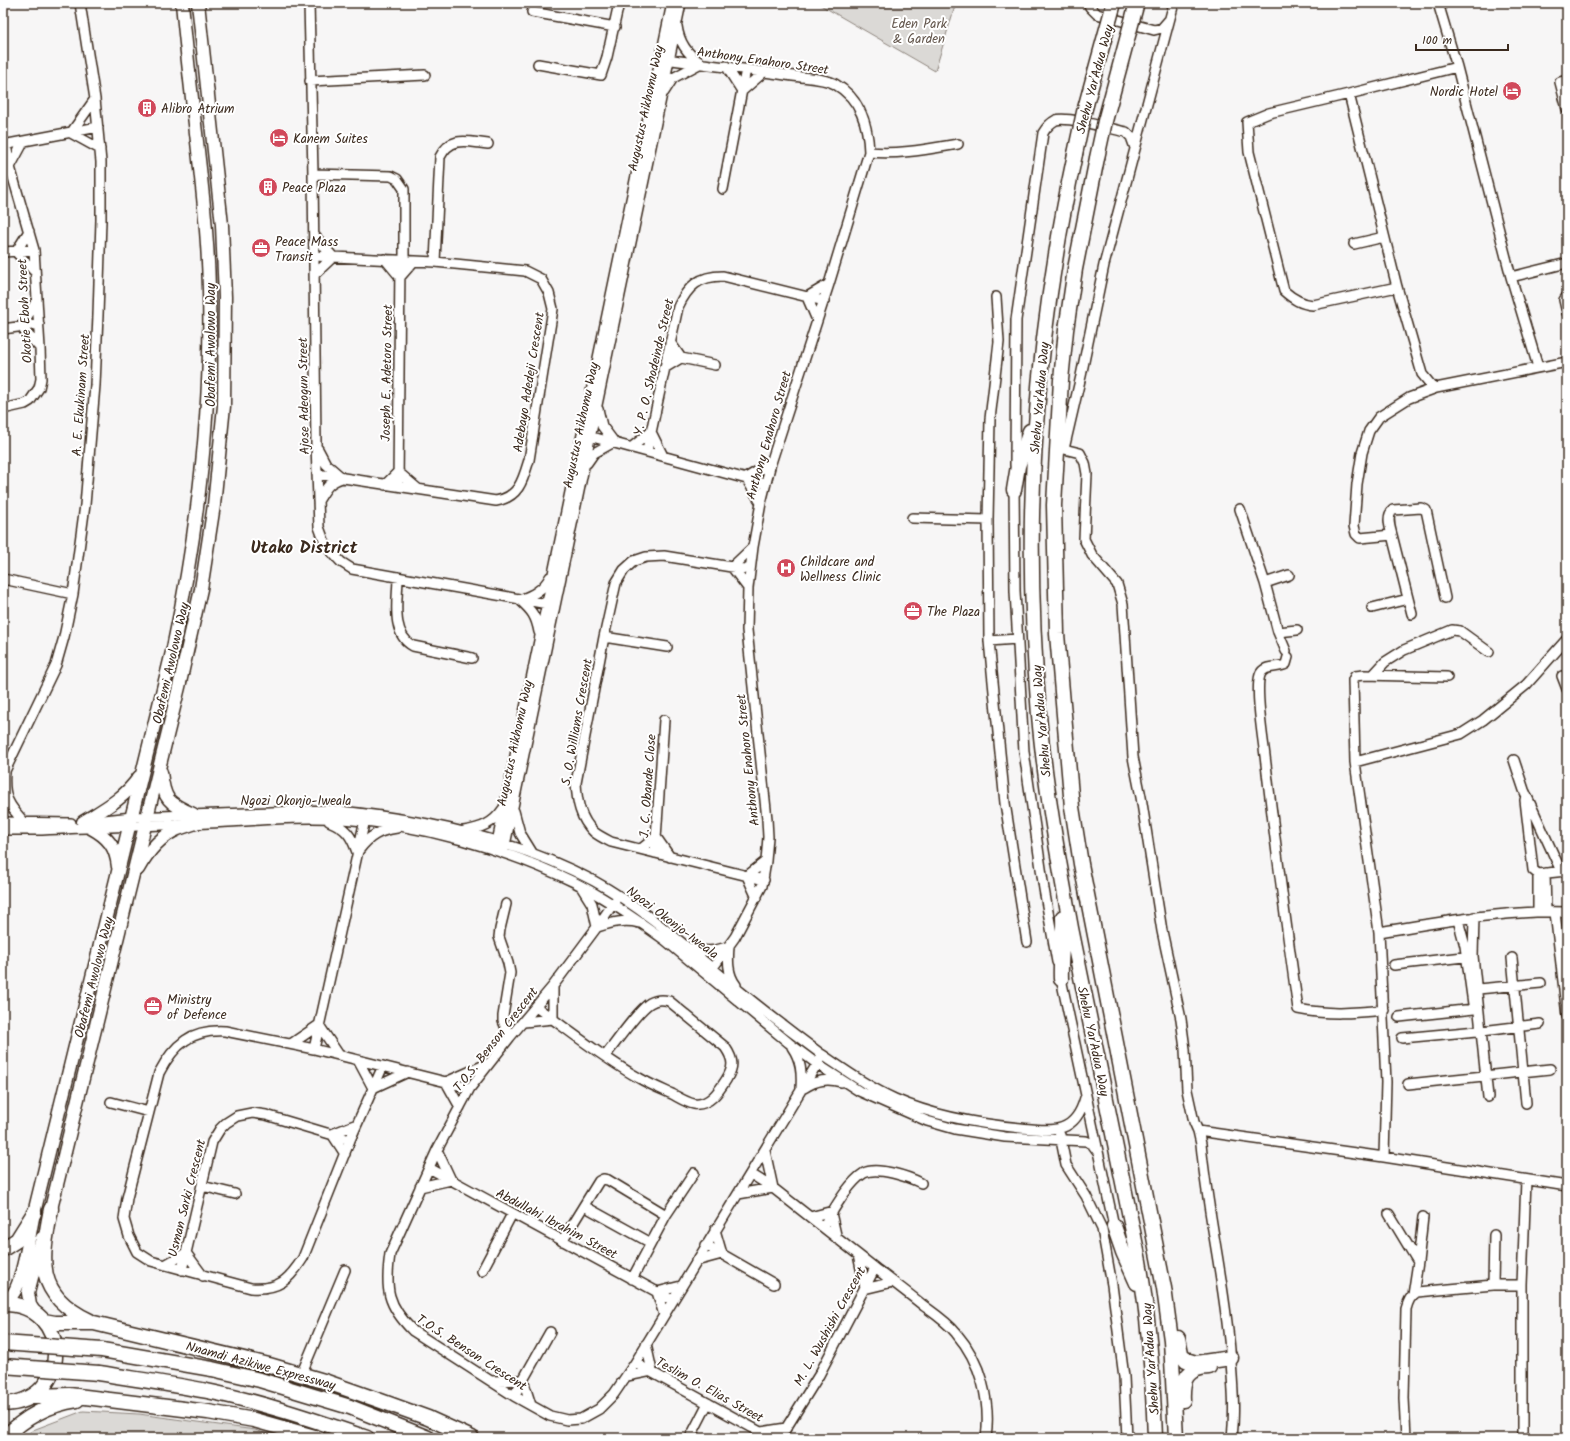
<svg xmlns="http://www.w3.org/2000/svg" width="1570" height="1441" font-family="Kalam,sans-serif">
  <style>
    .green { fill: #dbd9d6; stroke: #8b827a }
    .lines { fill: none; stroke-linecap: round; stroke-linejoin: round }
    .minor-casing { stroke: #3b2a1e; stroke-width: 12 }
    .major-casing { stroke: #3b2a1e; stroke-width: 15 }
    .highway-casing { stroke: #3b2a1e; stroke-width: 17 }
    .minor { stroke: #fff; stroke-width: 9 }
    .major { stroke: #fff; stroke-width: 12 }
    .highway { stroke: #fff; stroke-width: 14 }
    .highway-bridge-casing { stroke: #3b2a1e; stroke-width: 17; stroke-linecap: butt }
    .highway-bridge { stroke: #fff; stroke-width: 14 }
    .labels { text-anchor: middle; stroke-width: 4; stroke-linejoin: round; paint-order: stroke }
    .park-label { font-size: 13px; fill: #63564c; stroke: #fff }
    .street-label { font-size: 13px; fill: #3b2a1e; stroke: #fff }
    .poi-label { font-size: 13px; fill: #3b2a1e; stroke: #fff; text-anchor: start }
    .district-label { font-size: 17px; font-weight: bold; fill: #3b2a1e; stroke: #fff }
  </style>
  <rect width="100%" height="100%" fill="#f7f6f6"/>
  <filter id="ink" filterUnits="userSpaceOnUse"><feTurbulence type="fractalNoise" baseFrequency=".025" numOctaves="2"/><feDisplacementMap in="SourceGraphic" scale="8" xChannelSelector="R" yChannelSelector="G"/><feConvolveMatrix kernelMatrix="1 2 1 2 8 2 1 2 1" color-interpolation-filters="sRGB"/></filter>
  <g filter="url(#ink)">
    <path class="green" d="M817,3H956L935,71Z
      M83,1411L139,1414L255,1430L280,1438H23L33,1430Z"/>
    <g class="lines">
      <g class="minor-casing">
        <path id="minor" d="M309,3L313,174L316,444L319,527L326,546L341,562L352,569L553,605
          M1088,3L1090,7L1097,14L1154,30L1162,28L1169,20
          M1174,3L1104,265L1081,376L1064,449L1080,453L1085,463L1087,474L1084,539L1092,555L1117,584L1123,604L1133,757L1141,797L1162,931L1181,1019L1185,1049L1187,1090L1194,1122L1198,1131L1201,1144C1208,1217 1226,1288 1231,1362C1233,1389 1235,1411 1232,1438
          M1438,3L1457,67L1511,277L1538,367
          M532,12L615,27
          M660,58C704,65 749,69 793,76C807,78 824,78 835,84C861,99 868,125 869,152L829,284L771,463L761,503L753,547L748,588L747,630L767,819L768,837L766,861L762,886L735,937L709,973
          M538,64L601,75L607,57L619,3
          M726,66L742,91L765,71
          M1567,80L1560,82L1567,109
          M310,81L425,75
          M664,92L673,78L701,63C687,54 679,42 677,26
          M1349,94L1397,287L1422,374L1431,385L1436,388L1567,362
          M95,99L71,133L100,149
          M3,145L98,127
          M869,152C899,155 928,149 958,144
          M9,166L10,167L24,141
          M313,174L391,176L397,179L404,189V260
          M723,189L746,69
          M29,231L16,252L35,272
          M314,235L333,257L314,275
          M1354,244L1384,237
          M3,252L34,250
          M314,256L435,262L525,271L541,279L549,293L553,309L529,460C523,480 519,497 496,501L317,474
          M385,259L400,277L414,261
          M435,262L440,157C451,135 468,142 488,144
          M1511,277L1567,263
          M1397,287L1313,305C1301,304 1293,299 1284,291L1249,152L1247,122L1269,113L1349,94L1457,67
          M1567,296L1564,300L1567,313
          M996,297L999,342L990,419L988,520L989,641L1005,803L1027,942
          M37,300L21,327L40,348
          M817,320L807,297L829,284
          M3,329L39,324
          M667,355L715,365
          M663,369L681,358L670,342
          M3,409L25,404L30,401L39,388L41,379L40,348L34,250L10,167L6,144
          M585,435L765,484
          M632,447L651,432L663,456
          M318,449L326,464L341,477
          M647,451L678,307C688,286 699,276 723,276L824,301
          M587,463L594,453L614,442L602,426L598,409
          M1015,465L1016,320L1043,133C1046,128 1050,123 1056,120C1067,116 1112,129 1126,132L1131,137L1135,148
          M385,485L398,472L418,489
          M1014,485L1015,591L1024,752L1044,889L1057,962
          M398,486L400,260
          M318,501C326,489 327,483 342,478
          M761,503L746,478L771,463
          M1240,509L1265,583
          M912,518L988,520
          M1392,535C1390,527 1386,516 1393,510L1421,508L1426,510L1445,598
          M750,570L664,556L646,557L634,561L624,570L616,583L604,637L576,783C577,801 580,819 594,832C599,836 605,839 611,842L764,880
          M398,577C398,598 390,634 413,646L472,658
          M3,579L73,594
          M748,588L732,567L753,547
          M1372,608L1408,599
          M1412,614L1392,535L1360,538L1356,534L1354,526L1357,484L1362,453L1369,431L1379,417L1409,398L1436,388
          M539,632C536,616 532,611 520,600C533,595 543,590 550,577
          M1278,632L1297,630
          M604,637L667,647
          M989,641L1017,639
          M1286,651L1278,632L1265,583L1289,575
          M1288,657L1286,664C1278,669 1264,664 1260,675C1255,690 1263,739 1265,756C1275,841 1286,925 1298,1009C1327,1015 1354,1013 1384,1010
          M1373,675L1385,662L1404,650L1452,630L1460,631L1489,652
          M1562,676L1567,689
          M1514,760L1524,790L1561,871
          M1355,762L1461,734L1483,720L1526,685L1567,639
          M5,772C3,797 8,805 25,823
          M3,775L56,665L64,637L73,594L85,505L95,385L98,315L101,220V162L95,99L80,3
          M1525,800L1533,870L1538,874L1566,871
          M514,811L520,833L533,854
          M366,815L314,1049L225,1031C192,1029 174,1044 159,1073L127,1198L124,1219L129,1236L137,1252L151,1261L251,1288C279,1290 289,1280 303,1258L350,1140L383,1066
          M329,821C346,828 351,835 357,852
          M3,822L71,823
          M86,822L132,817L329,810C419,818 513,838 594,881C649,911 694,954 742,993C768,1014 794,1034 821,1054C845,1070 868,1087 895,1099C934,1116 978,1124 1021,1128C1052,1131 1075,1135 1085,1098
          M3,830H42C98,827 153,826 208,823C253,821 298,816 342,819C420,824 504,848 574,882C606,898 636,919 665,940L789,1043L817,1064L859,1091L927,1121L955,1129L1005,1137L1086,1141L1092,1144L1098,1152
          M464,831C481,828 493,824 503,809
          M496,847L672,3
          M641,849L656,837L670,857
          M359,850C369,836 380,830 397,828
          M504,850L681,3
          M655,853L664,720
          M1545,873L1546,912
          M1538,874V911
          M582,888L592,904L597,927C611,923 624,919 639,923
          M757,898L747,876L766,861
          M615,901L597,927L553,986L510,1037L470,1088L437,1150L390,1254C385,1289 387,1305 413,1331L514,1396L550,1416L567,1420L581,1419L599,1409L614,1394L635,1363L820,1059
          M506,904L500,929L499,937L508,963L510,973L503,1016V1021L510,1037
          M1555,912L1567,1016
          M1474,917L1473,956L1488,1097
          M1458,920L1465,946L1473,1004
          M1379,932C1442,922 1504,910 1567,912
          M690,948C704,952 715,952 729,946C728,959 727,974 736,985
          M1512,958L1526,1103
          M1394,965L1472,956
          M1060,974L1114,1226
          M1478,989L1541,983
          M536,1007C570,1031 603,1058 639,1078C649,1084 661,1089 672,1094C678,1097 687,1103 694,1104C709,1106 719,1091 726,1080C734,1067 734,1060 725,1047L669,1001C662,999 657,999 650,1003C638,1010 615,1044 605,1056
          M1399,1017L1474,1009
          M524,1022L553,1019V986
          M1482,1031L1540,1024
          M1402,1038L1477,1031
          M291,1044L319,1025L339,1055
          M792,1047C801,1060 802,1073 801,1088
          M314,1049L470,1088
          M358,1060L373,1088L408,1072
          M1408,1084L1550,1069
          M804,1088C816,1080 827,1078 841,1082
          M111,1102L149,1112
          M460,1107L446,1082L489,1063
          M1198,1131L1384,1157L1567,1186
          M1060,1135L1066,1165L1086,1196L1102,1229L1112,1285L1124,1377L1127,1438
          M765,1151L773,1188
          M345,1154L332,1134L357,1124
          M1384,1157L1386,1082L1379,932L1355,762L1353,680L1355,676L1364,675L1447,677
          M429,1168L672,1300
          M751,1174L773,1188L875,1268
          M202,1186L235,1194
          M420,1187L451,1180L437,1150
          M738,1194L773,1188
          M584,1206L651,1243
          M831,1213L837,1239
          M1389,1214L1418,1262L1413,1295
          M810,1217L833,1211
          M823,1227C833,1211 848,1183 864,1173C877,1166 909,1177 921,1183
          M562,1241L599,1181L603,1179L608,1180L666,1215
          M706,1245L774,1284
          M858,1255L865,1287
          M696,1261L722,1254L715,1230
          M1418,1262L1423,1217
          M165,1265L186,1253L203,1276
          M182,1270L212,1142L220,1129L226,1123L237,1116L252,1113L266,1115L350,1140
          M482,1271L512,1214
          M632,1279L666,1215L694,1173
          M1493,1285L1494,1235
          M864,1289L893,1282
          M664,1315L657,1292L681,1286
          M635,1363L771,1438
          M301,1375L345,1270
          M627,1376L652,1371L646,1344
          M491,1381L523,1380L531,1405
          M514,1396L550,1332
          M761,1432L786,1428
          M690,1438L708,1403
          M780,1438L819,1375L875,1268C892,1281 908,1293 924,1306C935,1314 947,1322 956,1333C981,1362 991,1401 986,1438
          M1406,1438L1404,1398L1406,1309C1408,1302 1410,1296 1417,1292L1493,1285H1522
          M1522,1438V1285L1526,1180"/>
      </g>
      <g class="major-casing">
        <path id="major" d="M161,772C164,800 168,803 193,814
          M83,822C104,809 125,798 139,777
          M91,828C108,837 116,847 118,867
          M138,869C147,853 161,836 178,829C184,827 190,825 196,823
          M49,1217L179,687L201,589L214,505L224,406L225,297L222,225L198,3
          M3,1302C6,1300 10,1298 13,1294C23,1281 30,1231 34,1213L173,648C198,530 212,410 209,289C208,237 202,185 196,133C191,90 186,46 182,3
          M35,1313L30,1305L28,1293L42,1238"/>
      </g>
      <g class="highway-casing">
        <path id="highway" d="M1075,154C1056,243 1042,334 1036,425C1029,521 1031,619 1039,715C1045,786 1058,857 1071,928L1139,1261C1149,1320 1153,1379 1155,1438
          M1097,158L1075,269L1066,330L1061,380L1054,505L1057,634L1072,807L1081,864L1164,1288L1171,1340L1176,1438
          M1014,490L1018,466L1030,431
          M1061,979C1060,958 1064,937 1063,917
          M51,1209C41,1261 34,1294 90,1321
          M1114,1226L1123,1252L1137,1283
          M3,1249L17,1240L34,1213
          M3,1304C72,1303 73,1403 3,1404
          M44,1321L55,1323H94L269,1365L327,1382L381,1401L428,1418L472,1438
          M1178,1338L1181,1353L1186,1360L1196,1363L1231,1358
          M102,1350L212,1369L260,1380L350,1407L428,1438
          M99,1373C135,1379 171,1384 207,1391C261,1402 314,1420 367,1438
          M33,1396L69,1395L208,1412L254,1420L318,1438
          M1183,1400C1182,1380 1186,1368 1209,1367
          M4,1438C24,1418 49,1404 77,1400"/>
      </g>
      <use href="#minor" class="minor"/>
      <use href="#major" class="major"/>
      <use href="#highway" class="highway"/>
      <g class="highway-bridge-casing">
        <path id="highway-bridge" d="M1075,154L1084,112L1114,3
          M1097,158L1105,121L1136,6
          M3,1343L102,1350
          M3,1366L99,1373"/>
      </g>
      <use href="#highway-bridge" class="highway-bridge"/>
    </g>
  </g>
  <defs>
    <g id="hotel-disc" transform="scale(1)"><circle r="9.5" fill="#d1495b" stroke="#fff"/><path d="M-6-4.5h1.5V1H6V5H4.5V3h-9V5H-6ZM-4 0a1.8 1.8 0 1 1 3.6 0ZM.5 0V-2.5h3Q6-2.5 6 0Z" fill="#fff"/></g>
    <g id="building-disc" transform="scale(1)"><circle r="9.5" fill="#d1495b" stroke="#fff"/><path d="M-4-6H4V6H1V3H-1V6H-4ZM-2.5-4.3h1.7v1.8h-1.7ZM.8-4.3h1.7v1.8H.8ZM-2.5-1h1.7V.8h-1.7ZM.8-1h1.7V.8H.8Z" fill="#fff"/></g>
    <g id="office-disc" transform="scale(1)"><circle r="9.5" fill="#d1495b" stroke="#fff"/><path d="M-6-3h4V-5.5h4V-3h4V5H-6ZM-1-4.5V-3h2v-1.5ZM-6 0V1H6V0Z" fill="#fff"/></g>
    <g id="hospital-disc" transform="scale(1)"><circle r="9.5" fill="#d1495b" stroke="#fff"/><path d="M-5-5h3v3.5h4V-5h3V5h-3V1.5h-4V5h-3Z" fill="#fff"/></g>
  </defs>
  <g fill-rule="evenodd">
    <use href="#hotel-disc" x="1512" y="91"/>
    <use href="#building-disc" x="147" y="108"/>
    <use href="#hotel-disc" x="279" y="138"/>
    <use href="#building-disc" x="268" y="187"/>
    <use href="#office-disc" x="261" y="248"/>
    <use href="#hospital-disc" x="786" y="568"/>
    <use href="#office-disc" x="913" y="611"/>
    <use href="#office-disc" x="153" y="1006"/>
  </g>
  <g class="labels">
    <g class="park-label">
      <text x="919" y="28">Eden Park<tspan x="919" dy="15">&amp; Garden</tspan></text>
    </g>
    <g class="street-label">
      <text transform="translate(763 60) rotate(8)" y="5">Anthony Enahoro Street</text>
      <text transform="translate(1094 79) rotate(-75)" y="5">Shehu Yar'Adua Way</text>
      <text transform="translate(645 108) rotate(-78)" y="5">Augustus Aikhomu Way</text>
      <text transform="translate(24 311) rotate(-93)" y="5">Okotie Eboh Street</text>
      <text transform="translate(210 345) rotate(-90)" y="5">Obafemi Awolowo Way</text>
      <text transform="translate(653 367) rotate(-77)" y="5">Y. P. O. Shodeinde Street</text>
      <text transform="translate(386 373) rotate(-89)" y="5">Joseph E. Adetoro Street</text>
      <text transform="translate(528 382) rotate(-81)" y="5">Adebayo Adedeji Crescent</text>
      <text transform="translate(80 395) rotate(-86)" y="5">A. E. Ekukinam Street</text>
      <text transform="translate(303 396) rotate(-91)" y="5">Ajose Adeogun Street</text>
      <text transform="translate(1039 398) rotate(-85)" y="5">Shehu Yar'Adua Way</text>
      <text transform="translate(580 425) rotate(-78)" y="5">Augustus Aikhomu Way</text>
      <text transform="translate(768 435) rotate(-74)" y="5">Anthony Enahoro Street</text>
      <text transform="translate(170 663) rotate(-77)" y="5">Obafemi Awolowo Way</text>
      <text transform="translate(1041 721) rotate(-95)" y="5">Shehu Yar'Adua Way</text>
      <text transform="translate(576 722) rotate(-80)" y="5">S. O. Williams Crescent</text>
      <text transform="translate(514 743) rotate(-78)" y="5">Augustus Aikhomu Way</text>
      <text transform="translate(747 760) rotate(-96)" y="5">Anthony Enahoro Street</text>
      <text transform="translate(647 786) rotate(-86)" y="5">J. C. Obande Close</text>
      <text x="296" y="805">Ngozi Okonjo-Iweala</text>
      <text transform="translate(673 922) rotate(37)" y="5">Ngozi Okonjo-Iweala</text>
      <text transform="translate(93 977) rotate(-76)" y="5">Obafemi Awolowo Way</text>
      <text transform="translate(495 1039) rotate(-52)" y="5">T.O.S. Benson Crescent</text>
      <text transform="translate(1094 1041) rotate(78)" y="5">Shehu Yar'Adua Way</text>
      <text transform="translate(186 1198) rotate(-76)" y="5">Usman Sarki Crescent</text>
      <text transform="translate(557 1223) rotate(28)" y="5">Abdullahi Ibrahim Street</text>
      <text transform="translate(829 1326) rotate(-61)" y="5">M. L. Wushishi Crescent</text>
      <text transform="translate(472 1352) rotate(33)" y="5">T.O.S. Benson Crescent</text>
      <text transform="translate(1150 1359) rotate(-94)" y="5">Shehu Yar'Adua Way</text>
      <text transform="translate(261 1365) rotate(15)" y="5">Nnamdi Azikiwe Expressway</text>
      <text transform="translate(710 1389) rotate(29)" y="5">Teslim O. Elias Street</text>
    </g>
    <g class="poi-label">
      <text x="1498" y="96" text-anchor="end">Nordic Hotel</text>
      <text x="161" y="113">Alibro Atrium</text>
      <text x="293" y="143">Kanem Suites</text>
      <text x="282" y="192">Peace Plaza</text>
      <text x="275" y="246">Peace Mass<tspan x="275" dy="15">Transit</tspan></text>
      <text x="800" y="566">Childcare and<tspan x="800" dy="15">Wellness Clinic</tspan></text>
      <text x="927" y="616">The Plaza</text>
      <text x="167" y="1004">Ministry<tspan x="167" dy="15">of Defence</tspan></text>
    </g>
    <g class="district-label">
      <text x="304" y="553">Utako District</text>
    </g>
  </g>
  <rect width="1570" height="1441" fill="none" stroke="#fff" stroke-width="16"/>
  <rect x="8" y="8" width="1554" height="1425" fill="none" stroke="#3b2a1e" stroke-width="1.5" filter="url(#ink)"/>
  <path d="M1416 44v6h92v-6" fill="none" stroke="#3b2a1e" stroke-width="2"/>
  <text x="1422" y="44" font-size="12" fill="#3b2a1e" stroke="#ffffff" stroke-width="3" paint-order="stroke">100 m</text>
</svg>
